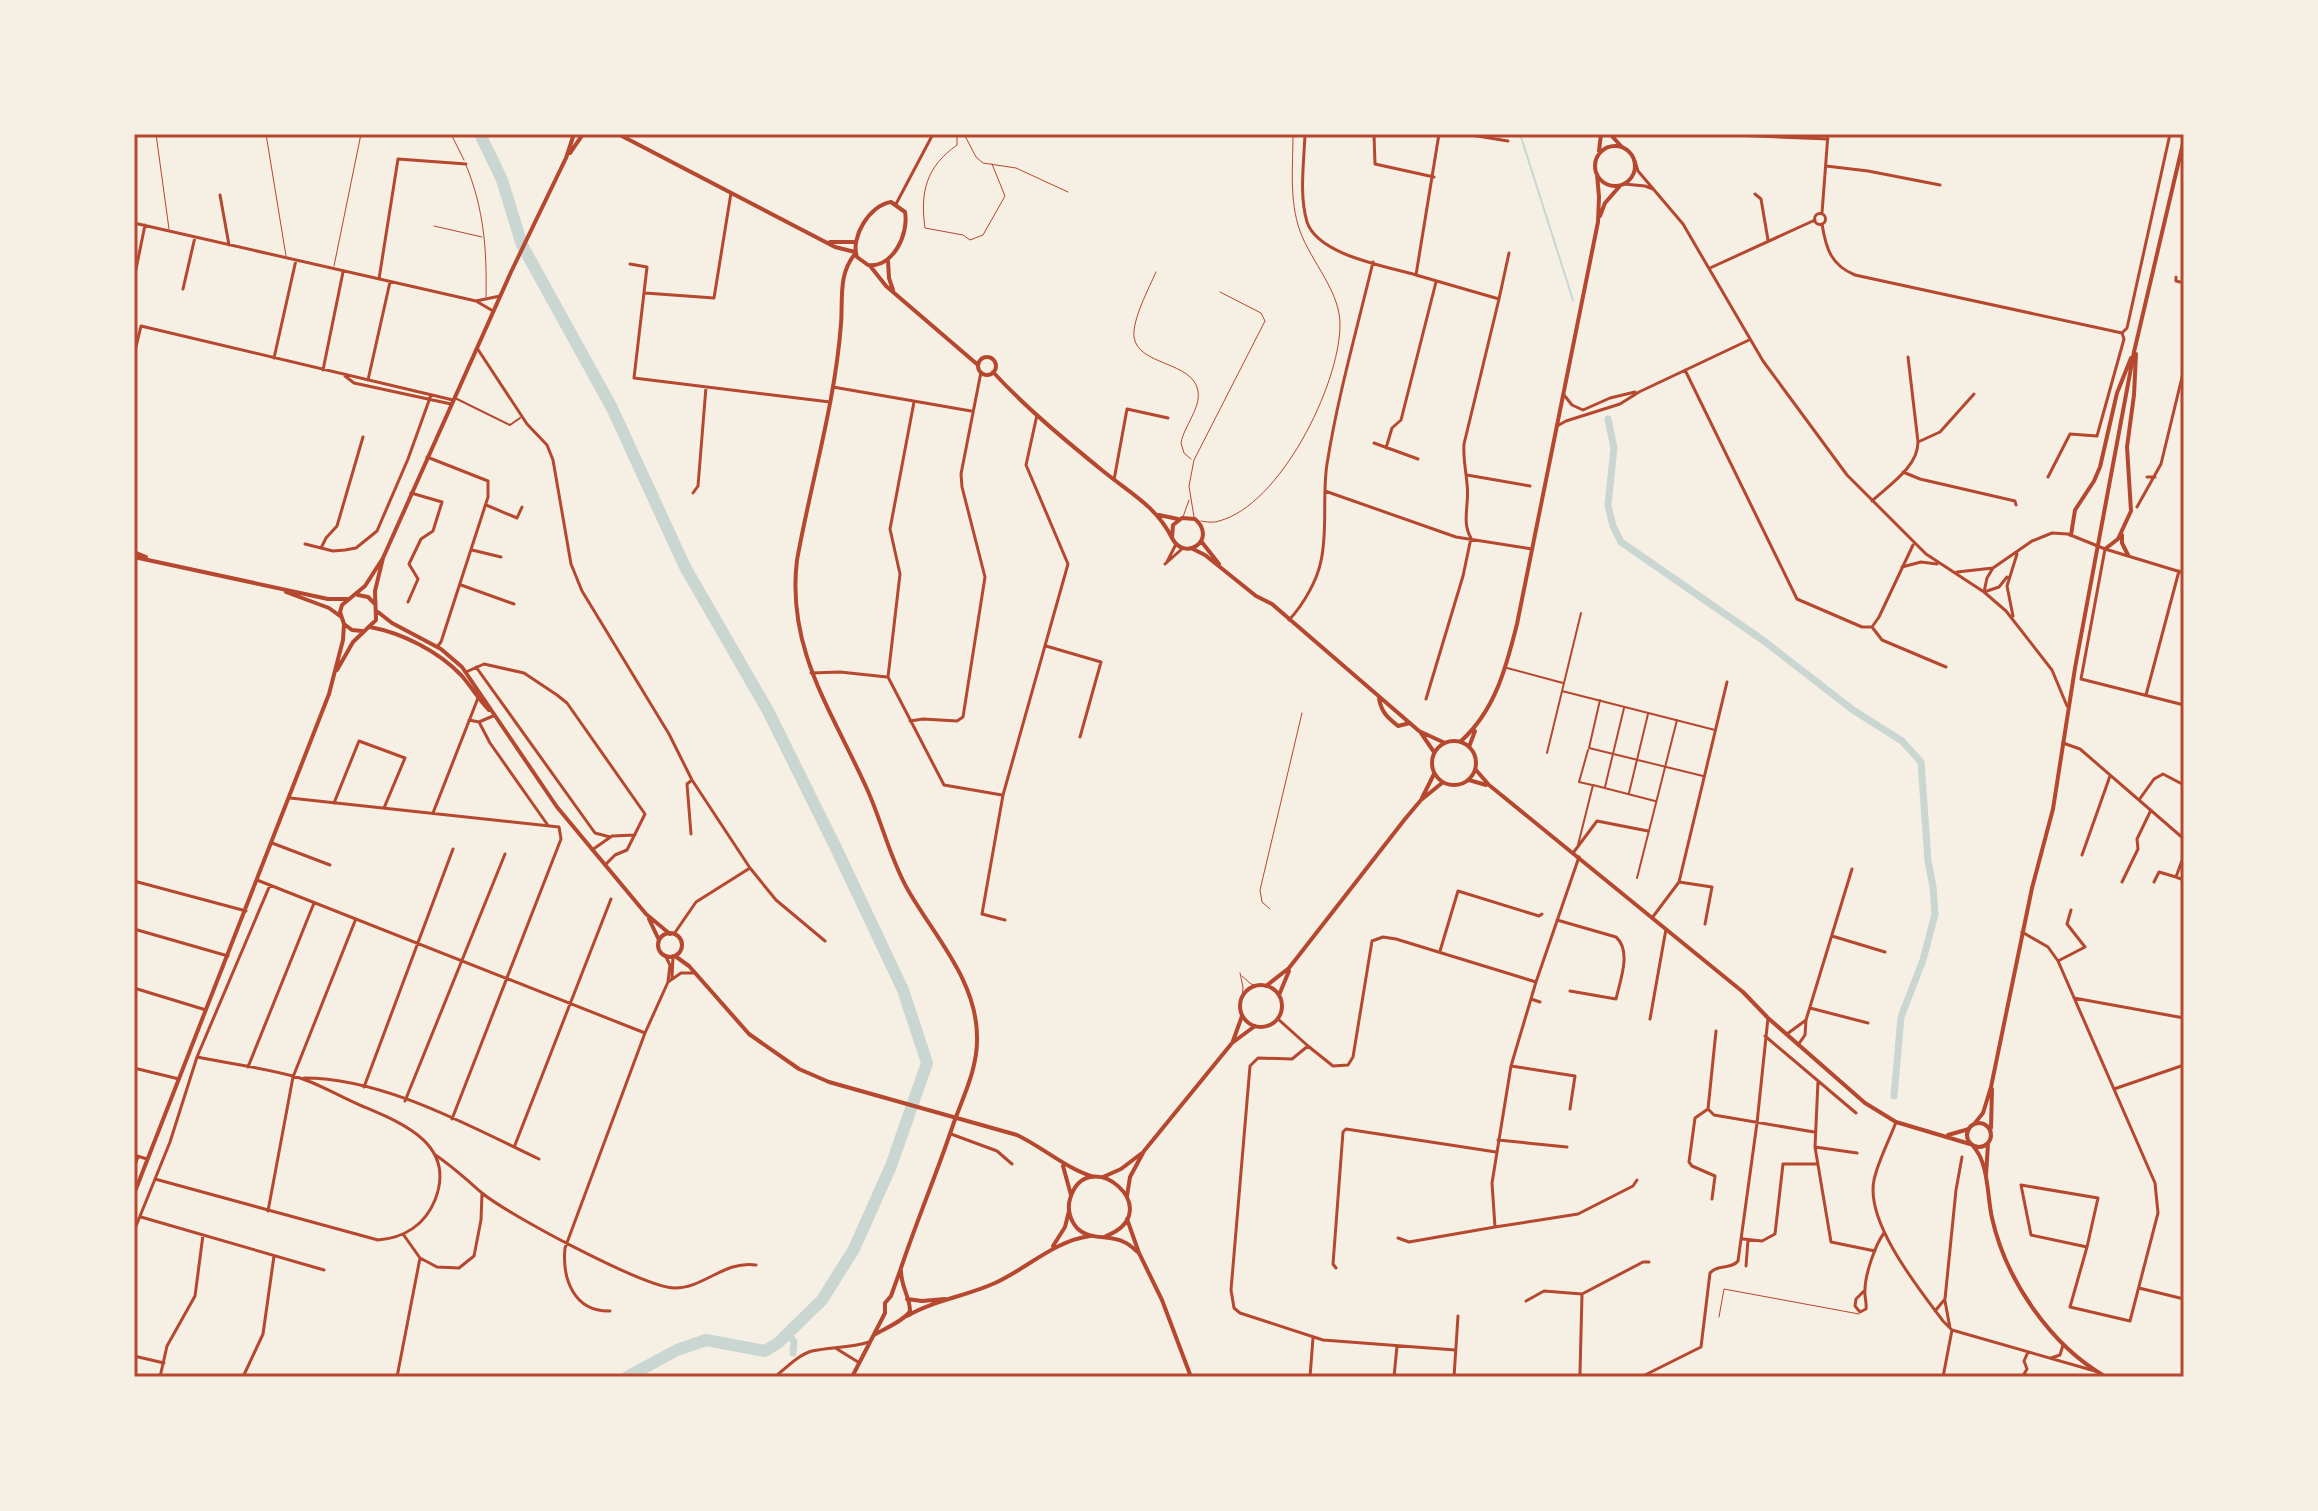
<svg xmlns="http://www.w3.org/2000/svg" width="2318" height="1511" font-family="Karla,sans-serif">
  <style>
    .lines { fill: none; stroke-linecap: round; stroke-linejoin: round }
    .stream { stroke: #c9d6d2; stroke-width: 2 }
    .canal { stroke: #c9d6d2; stroke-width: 7 }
    .river { stroke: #c9d6d2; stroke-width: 12 }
    .service { stroke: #b5482f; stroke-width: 1 }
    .pedestrian { stroke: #b5482f; stroke-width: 2 }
    .minor { stroke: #b5482f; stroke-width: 3 }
    .tertiary { stroke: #b5482f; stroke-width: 4 }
    .secondary { stroke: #b5482f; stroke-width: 4 }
    .neatline { fill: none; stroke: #b5482f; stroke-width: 3 }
  </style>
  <rect width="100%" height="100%" fill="#f6efe4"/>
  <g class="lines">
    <path class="stream" d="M1521,137L1573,300"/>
    <path class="canal" d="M1608,419L1614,448L1608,505L1613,526L1621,542L1764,641L1853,710L1902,741L1921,762L1928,861L1933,887L1935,914L1923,960L1901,1017L1894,1096
      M788,1333L794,1342L793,1353"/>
    <path class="river" d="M480,134L502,180L522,245L612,408L685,567L768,711L836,848L903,990L927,1063L891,1166L854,1249L822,1300L778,1343L765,1351L706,1340L677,1350L627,1377"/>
    <path class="service" d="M156,134L169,229
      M266,134L286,256
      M451,134L464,160
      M957,134V145C926,167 920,192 925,228L963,235L970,240L983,235L1005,196L992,164
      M964,134L976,157L983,163L1016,168L1068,192
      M466,165C484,209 487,250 486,297
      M434,226L482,237
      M334,266L361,134
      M1156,272C1149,288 1132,320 1134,337C1138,366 1193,361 1198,391C1201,408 1184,426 1181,443L1184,453L1191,459
      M1183,517L1189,500
      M1194,517L1189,486L1194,460L1265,321L1261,313L1220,292
      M1201,521C1206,522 1214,523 1219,521C1280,505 1339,386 1340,326C1341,292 1311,262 1300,231C1289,200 1293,167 1293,134
      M1270,909L1262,902L1260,890L1302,713
      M1240,973L1243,987L1242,999
      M1242,976L1251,984L1260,986
      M1719,1317L1724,1289L1859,1314"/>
    <path class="pedestrian" d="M455,398L510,425L520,418
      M1507,668L1563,683
      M1562,691L1715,730
      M1600,700L1589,748L1703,776
      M1588,750L1579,782L1592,785
      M1547,753L1581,613
      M1605,787L1624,708
      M1629,793L1648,714
      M1578,845L1593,785L1655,801
      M1637,878L1677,720"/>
    <path class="minor" d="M1305,134C1304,162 1299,195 1307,222C1318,255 1385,266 1416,275
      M1374,134L1375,164L1434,177
      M1465,134L1508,141
      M1709,134L1828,139
      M1635,161L1638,171L1683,224L1763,361L1847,475L1926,554L1984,592L2006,611L2052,670L2067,706
      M1826,166L1868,171L1940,185
      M1624,184L1645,186L1653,189
      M1755,194L1761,199L1768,240
      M220,195L229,245
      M896,204L933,134
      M1822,213L1828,134
      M1814.5 219a5.5 5.5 0 1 1 11 0a5.5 5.5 0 1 1-11 0Z
      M134,223L476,301L493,311
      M1822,224C1826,249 1831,265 1855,275L2122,333
      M630,264L647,267L634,378L830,402
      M1710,268L1815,220
      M2176,277V281L2184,283
      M134,279L145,225
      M379,279L398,159L466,164
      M183,289L195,237
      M645,293L714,298L731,193
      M1499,299L1509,253
      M476,301L500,296
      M477,348L527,424L547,445L553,460L571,564L582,591L669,734L692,780L750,868L696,902L674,934
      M134,355L141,326L453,400
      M274,358L296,260
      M323,370L343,272
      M1685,370L1797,599L1862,627H1872L1882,640L1946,667
      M345,376L354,383L451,404
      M368,380L390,282
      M833,387L971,411
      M1564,395L1572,405L1583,410L1610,398L1635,392
      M914,402L890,529L900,574L888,677L944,785L1002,795
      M1557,426L1566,421L1620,404L1639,392L1749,340
      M1918,442L1940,432L1974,394
      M1374,443L1418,459
      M1386,448L1392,428L1401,420L1436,282
      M427,457L488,481V497L441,642L437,647
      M1903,472L1920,479L2015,501L2016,505
      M1467,475L1530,486
      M2048,477L2070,434L2097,436L2124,339L2122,333L2127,328L2170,134
      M2147,477H2155
      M1114,480L1127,409L1168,418
      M1325,491L1456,537L1532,549
      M693,493L698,486L706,387
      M1872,501C1889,485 1918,467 1918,442L1908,357
      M486,505L517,518L522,507
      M2137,507L2161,464L2184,369
      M305,544L333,551L345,550L356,548L377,531L408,459L431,395
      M321,548L326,538L337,526L363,437
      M2105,549L2081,679L2184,705
      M472,550L501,557
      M1167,562L1176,544
      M1165,564L1183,548
      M1902,567L1921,562L1937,564
      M1957,572L1993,568
      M461,585L514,604
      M1984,592L1987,578L1993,568L2032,541L2052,533L2068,534L2105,549L2184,573
      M1984,592L1999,587L2007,577
      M408,602L418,579L409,564L421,539L433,531L442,502L411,493
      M2013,616L2007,586L2017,554
      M1289,620C1303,605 1317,581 1321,561C1328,530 1322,496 1327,464C1338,395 1357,329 1373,262
      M1872,627L1879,617L1913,545
      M1046,646L1101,662L1080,737
      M476,667L595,833L610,837
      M466,672L484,664L524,673L557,695L567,703L645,814L627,850L615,855L605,865
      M811,673L840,672L887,677
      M2146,695L2179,571
      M1426,699L1463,576L1471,538C1461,522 1470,502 1467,484C1466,470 1463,459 1464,444L1499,299L1416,275L1439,134
      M469,720L479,722L490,743L547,824
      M910,721L923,719L957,721L963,717L985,577L962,487L961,474L981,372
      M479,722L493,716
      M2063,743L2080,749L2184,839
      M290,798L559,827L561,839L452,1119
      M2139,800L2154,779L2163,774L2184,785
      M334,803L359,741L405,758L384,808
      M433,813L478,698
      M691,834L687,784L692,780
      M272,843L330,865
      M592,850L612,836L635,835
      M1573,853L1597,821L1648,831
      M2082,855L2110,776
      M750,868L776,900L825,941
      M2176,877L2184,880
      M257,880L645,1033
      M134,881L246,911
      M1679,882L1712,887L1705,924
      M2122,882L2138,849L2137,839L2151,810
      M2154,882L2159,872L2176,877L2184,855
      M1652,918L1679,882L1727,682
      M1005,920L982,914L1003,795L1068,564L1026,465L1037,415
      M1557,920L1616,937C1632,951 1620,981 1616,999L1570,991
      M134,929L228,956
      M2022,932L2048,947L2058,961L2155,1183L2158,1213L2130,1321L2070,1307L2087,1247L2031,1235L2021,1185L2098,1198L2087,1247
      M1832,936L1885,952
      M1440,951L1458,891L1539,916L1542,914
      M2058,961L2085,947L2067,924L2071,910
      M672,978L673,956
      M668,982L681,973H693
      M134,988L206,1010
      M2074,998L2184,1018
      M1531,999L1540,1002
      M1810,1008L1868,1023
      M1278,1019L1308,1046
      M1650,1019L1666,929
      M1716,1031L1708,1109L1714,1115L1814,1132
      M1787,1034L1806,1020
      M1765,1036L1856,1113
      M1798,1045L1805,1035L1806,1020L1852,869
      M1511,1066L1575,1076L1570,1109
      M248,1067L314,903
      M134,1068L179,1079
      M304,1078C384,1078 469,1126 539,1159
      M1818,1081L1815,1147L1831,1242L1875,1251
      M364,1087L453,849
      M2114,1089L2184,1065
      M405,1101L505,854
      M1708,1109L1695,1118L1689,1162L1692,1166L1715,1176L1712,1199
      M1896,1122C1889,1141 1878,1161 1874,1180C1865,1222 1919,1289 1943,1321L1952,1330L2095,1371
      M951,1134L997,1151L1012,1164
      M1498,1140L1567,1147
      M515,1145L611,899
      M1815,1147L1857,1153
      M434,1154C452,1166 466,1179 482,1193C507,1214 645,1288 675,1288C704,1288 725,1260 756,1265
      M134,1155L147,1159
      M134,1168L138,1157
      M155,1179L378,1240C404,1238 425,1225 435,1200C457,1144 402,1123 362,1106C341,1097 321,1085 300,1078C267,1068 231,1064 197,1057
      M268,1211L293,1077L355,921
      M141,1217L324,1270
      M1495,1227L1578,1214L1633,1186L1637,1180
      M134,1231L170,1142L197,1057L270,885
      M1398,1238L1409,1242L1495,1227L1492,1183L1511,1066L1536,982L1579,857
      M1743,1239L1762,1241L1775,1234L1783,1164H1818
      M420,1258L437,1267L459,1268L474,1256L481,1220L482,1193
      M1746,1266L1748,1240
      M1336,1268L1333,1264L1343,1132L1346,1129L1496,1152
      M2139,1288L2184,1299
      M1864,1291L1856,1299L1855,1306L1860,1312L1866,1309C1867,1302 1864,1296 1865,1290C1865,1275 1875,1245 1884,1233
      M1526,1301L1544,1291L1582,1294
      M1945,1301L1950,1328
      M610,1311C574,1312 562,1279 565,1248L645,1033L668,982L670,965L665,955
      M1935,1311L1945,1299L1956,1190L1962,1157
      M837,1349L858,1362
      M1455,1350L1323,1340L1240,1313L1234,1308L1231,1290L1250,1066L1258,1058L1292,1059L1308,1046L1333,1066L1348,1065L1353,1057L1372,941L1383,937L1396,939L1536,982
      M2028,1352L2024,1361L2027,1369L2024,1374L2030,1377
      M134,1356L164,1363
      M2051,1358L2060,1355L2063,1345
      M160,1377L167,1346L195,1296L203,1235
      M243,1377L263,1334L274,1256
      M397,1377L420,1258L403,1234
      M775,1377C786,1368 798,1355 812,1351C831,1347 850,1348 869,1342
      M1310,1377L1313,1338
      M1394,1377L1397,1346
      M1454,1377L1458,1316
      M1582,1377L1580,1373L1582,1294L1643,1262H1649
      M1641,1377L1701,1347L1710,1273C1717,1264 1731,1270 1738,1261L1757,1123L1768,1018
      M1943,1377L1952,1330"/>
    <path class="tertiary" d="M618,134L835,247L855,252
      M1610,134L1621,146
      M1595 166a20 20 0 1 1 40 0a20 20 0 1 1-40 0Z
      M1599,151L1601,134
      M891,202L905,212C909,234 893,268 868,265L857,257C850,237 870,205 891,202Z
      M1600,216L1605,203L1619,187
      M830,242H855
      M888,261L889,278L893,290
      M871,267L886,286L978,365
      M978 366a9 9 0 1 1 18 0a9 9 0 1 1-18 0Z
      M993,372C1026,408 1065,440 1103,471C1130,493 1156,506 1172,538C1185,563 1218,539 1195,519L1182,518L1173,525L1172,537
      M1159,515L1178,519
      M1201,541L1219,564
      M1191,548L1205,555L1256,596L1272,604L1419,731L1445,743
      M134,552L146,557
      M134,557L328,599H347
      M286,592L329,608L340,616
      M1379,699C1382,713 1387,717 1398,726L1410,723
      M1421,733L1434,752
      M1432 763a22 22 0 1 1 44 0a22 22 0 1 1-44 0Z
      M1460,742C1495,711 1506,668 1517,624L1598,222L1599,197L1597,174
      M1469,747L1475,731
      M1476,770L1489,785L1743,992L1768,1018L1865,1103L1896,1122L1970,1144
      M1469,780L1486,785
      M1422,798L1434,774
      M1240 1006a21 21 0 1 1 42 0a21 21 0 1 1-42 0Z
      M1266,986L1289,968L1405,819L1421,800L1442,783
      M1279,995L1289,971
      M1233,1041L1242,1016
      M1948,1135L1969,1129
      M1103,1177L1121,1169L1142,1153
      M1127,1196L1130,1177L1144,1151L1232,1043L1255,1026
      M1053,1246L1065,1227L1069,1211
      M907,1299L922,1301L945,1299
      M907,1316C934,1300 967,1296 995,1283C1028,1268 1054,1241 1090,1236
      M874,1335C884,1329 905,1320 910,1311C910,1297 901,1287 901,1271
      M852,1377L885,1313V1303L891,1296L901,1268C917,1220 937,1173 953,1125C963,1097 978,1068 977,1037C977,981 935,937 908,890C890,859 882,822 867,789C833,713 786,649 797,560C811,482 835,404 841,324C843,299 838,274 855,254"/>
    <path class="secondary" d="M570,153L583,134
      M2071,535L2075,510L2094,481L2100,467L2117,393L2131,358
      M2122,535V543L2128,555
      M2105,549L2118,539L2131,511L2127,447L2134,395L2136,354
      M358,595L368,597L374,603
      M378,612L392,623L441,649L462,667L557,807L646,914L670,934
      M344,624L352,630L362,631
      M370,627C402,633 438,651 461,675C471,686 478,699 489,710
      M337,670L353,642L376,620L375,591L383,558L511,272L566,158L574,134
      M649,919L659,940
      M658 945a12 12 0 1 1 24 0a12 12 0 1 1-24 0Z
      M675,956L689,966L749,1034L799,1069L829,1082L1017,1135C1044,1148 1065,1168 1094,1177
      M1967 1135a12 12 0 1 1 24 0a12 12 0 1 1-24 0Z
      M1975,1123L1983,1113L1991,1087L2032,888L2053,809L2075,668L2134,352L2184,139
      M1991,1128L1992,1089
      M1973,1146C1989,1163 1987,1196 1992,1218C2006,1280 2050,1345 2106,1377
      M1063,1166L1071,1195
      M1986,1175L1988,1144
      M134,1194L329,694L343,640L344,624L340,612L342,605L365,586L383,558
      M1127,1219L1139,1253L1162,1300L1191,1377
      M1106,1236C1170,1211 1087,1141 1070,1199C1067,1209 1070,1220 1077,1228C1090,1241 1109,1234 1124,1242C1129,1244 1134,1249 1139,1253"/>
  </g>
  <rect width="2318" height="1511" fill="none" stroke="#f6efe4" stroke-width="272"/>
  <rect x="136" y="136" width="2046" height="1239" class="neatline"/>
</svg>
